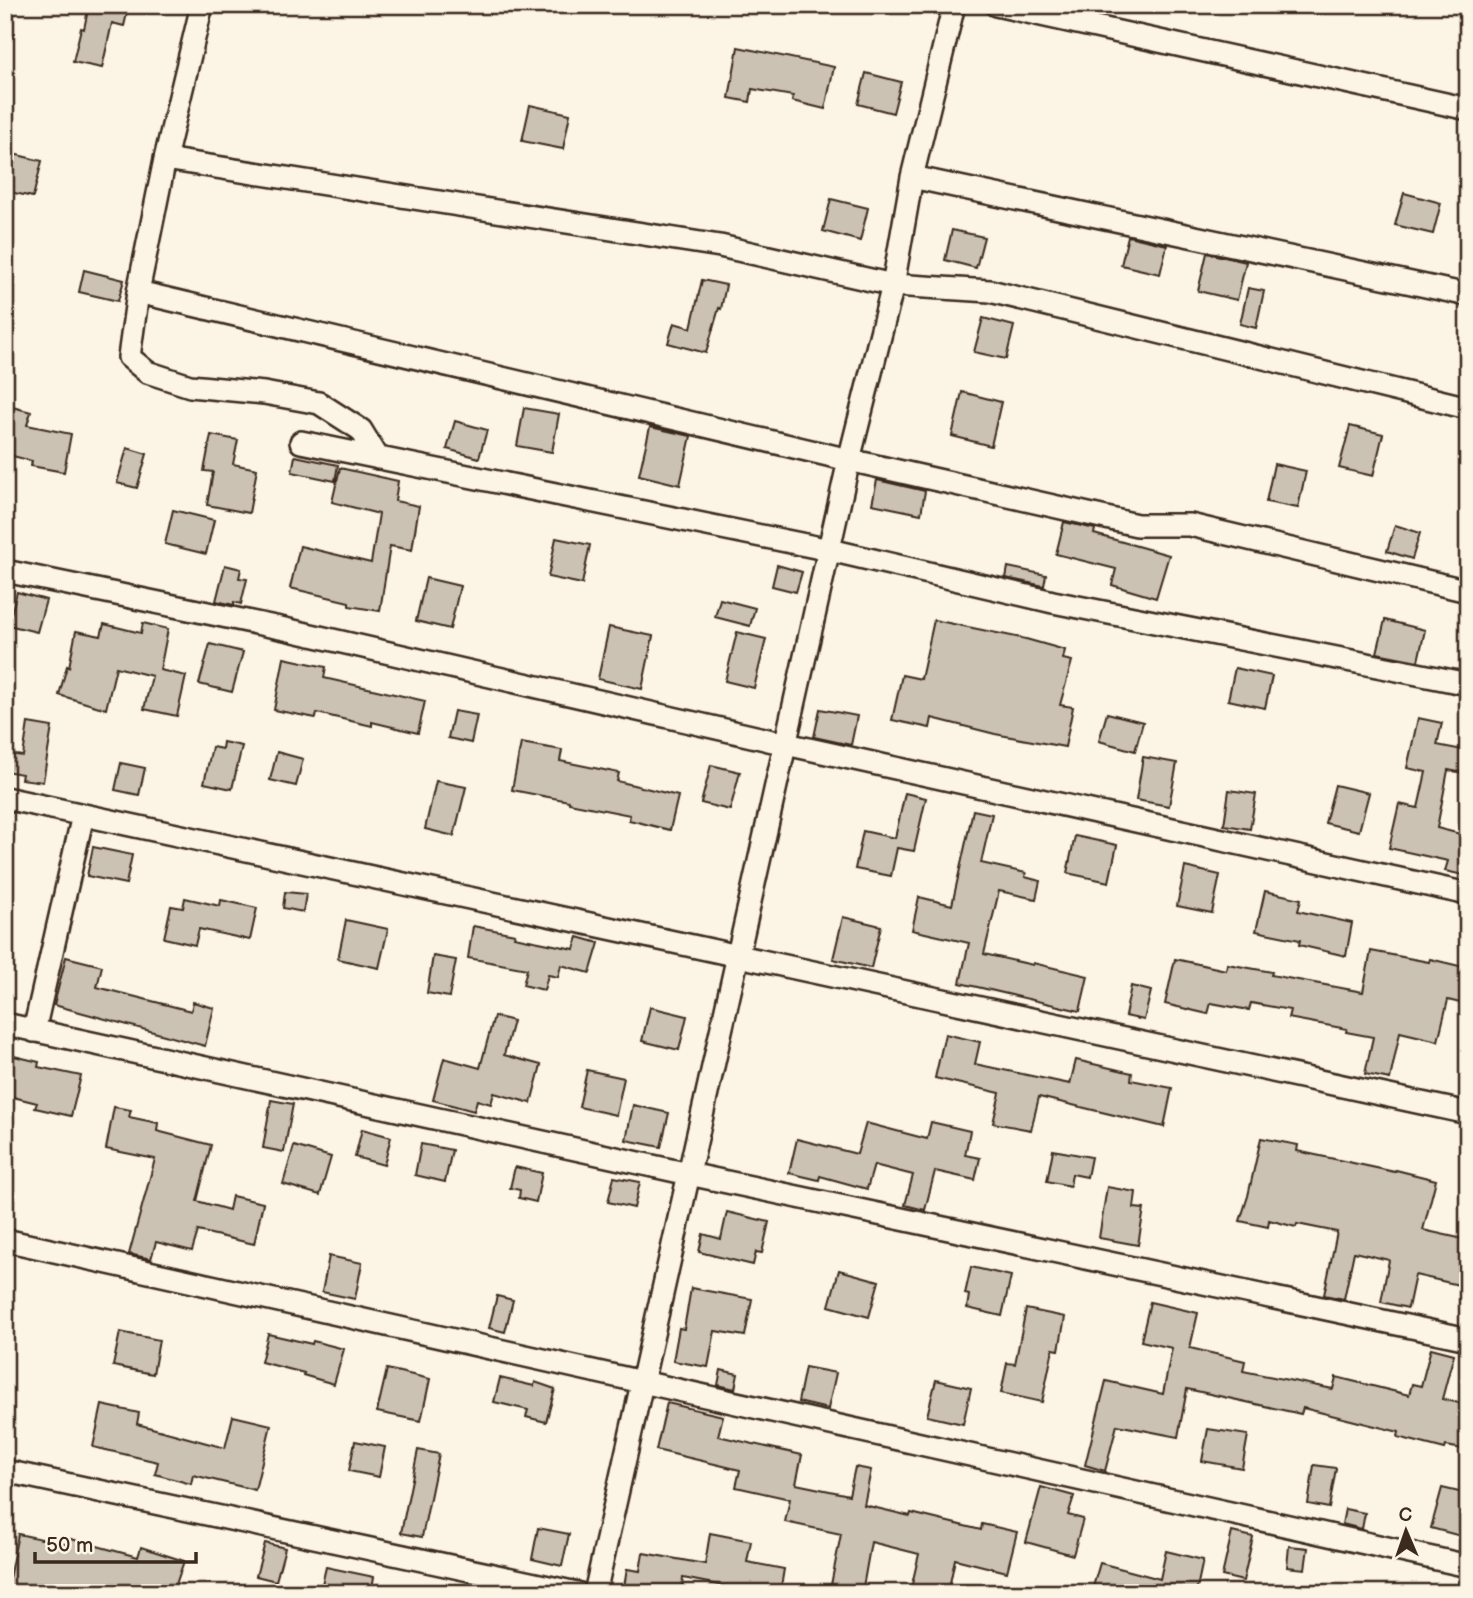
<svg xmlns="http://www.w3.org/2000/svg" width="1473" height="1598" font-family="'Balsamiq Sans',sans-serif">
  <style>
    .building { fill: #ccc2b3; stroke: #3b2a1e; stroke-width: 2 }
    .lines { fill: none; stroke-linecap: round; stroke-linejoin: round }
    .minor-casing { stroke: #3b2a1e; stroke-width: 26 }
    .minor { stroke: #fcf5e5; stroke-width: 21 }
  </style>
  <rect width="100%" height="100%" fill="#fcf5e5"/>
  <filter id="ink" filterUnits="userSpaceOnUse"><feTurbulence type="fractalNoise" baseFrequency=".0143" numOctaves="2"/><feDisplacementMap in="SourceGraphic" scale="14" xChannelSelector="R" yChannelSelector="G"/><feConvolveMatrix kernelMatrix="1 2 1 2 8 2 1 2 1" color-interpolation-filters="sRGB"/></filter>
  <g filter="url(#ink)">
    <path class="building" d="M89,5H129L124,26L112,23L102,68L73,62L81,28L84,29Z
      M738,47L834,67L825,109L792,101L793,96L752,89L750,102L729,98Z
      M866,73L901,82L893,113L858,104Z
      M530,105L570,114L563,149L522,141Z
      M5,152L42,161L33,197L5,191Z
      M1404,193L1441,203L1433,234L1395,225Z
      M831,199L868,208L860,241L823,231Z
      M952,230L984,237L976,268L945,260Z
      M1128,236L1167,245L1160,274L1121,265Z
      M1207,253L1246,262L1237,300L1198,291Z
      M84,270L124,280L118,301L79,292Z
      M702,280L726,285L721,309L719,308L706,353L668,343L674,323L691,328Z
      M1248,288L1264,291L1256,328L1240,324Z
      M983,318L1014,326L1006,359L974,352Z
      M962,392L1001,402L991,446L952,436Z
      M5,405L31,412L27,425L71,434L64,472L31,466L32,461L5,454Z
      M524,408L559,414L552,452L517,446Z
      M455,421L487,430L479,458L447,449Z
      M1350,426L1383,434L1373,476L1339,468Z
      M650,427L691,436L680,485L639,475Z
      M211,435L238,440L233,464L257,469L249,513L207,505L213,472L204,471Z
      M127,448L147,454L137,488L117,483Z
      M295,456L338,465L335,481L292,472Z
      M1274,464L1306,471L1298,508L1266,502Z
      M340,468L398,481L395,501L419,506L412,550L390,546L380,611L349,606V602L290,588L300,546L371,563L379,514L332,502Z
      M877,480L925,491L921,514L872,504Z
      M173,510L214,520L206,554L165,544Z
      M1064,522L1095,529L1094,534L1169,555L1156,598L1112,585L1116,569L1056,554Z
      M1395,525L1420,533L1412,559L1387,551Z
      M556,538L590,545L582,584L548,577Z
      M225,565L241,569L239,578L247,579L241,604L234,602V605L216,601Z
      M777,565L802,572L796,592L772,586Z
      M1008,567L1046,575L1044,586L1006,578Z
      M426,578L460,586L450,629L416,621Z
      M17,592L46,600L37,632L8,625Z
      M720,599L755,608L750,626L715,617Z
      M934,620L1026,639L1065,650L1063,659L1072,661L1060,705L1073,707L1065,747L995,734L932,718L930,728L892,720L902,675L921,679Z
      M1385,620L1425,630L1418,661L1377,653Z
      M143,623L168,629L160,670L186,676L177,716L144,709L152,676L116,667L106,709L59,695L67,666L69,667L76,631L101,636L104,624L141,633Z
      M609,627L653,636L642,689L598,679Z
      M737,632L766,639L754,688L725,681Z
      M210,644L243,652L232,692L199,684Z
      M284,658L326,667L324,678L425,701L418,733L372,722V726L317,713L316,718L274,710Z
      M1235,668L1272,676L1265,708L1228,700Z
      M820,709L857,716L851,745L814,737Z
      M454,711L477,715L471,743L448,738Z
      M1107,713L1143,722L1135,751L1099,741Z
      M1418,718L1442,723L1437,745L1468,751V774L1448,770L1437,828L1468,836V876L1445,871L1448,861L1389,848L1399,804L1418,808L1426,772L1407,768Z
      M28,723L52,727L43,782L21,779L22,774L5,771L8,754L23,756Z
      M223,742L242,746L232,789L204,783L212,747L222,749Z
      M521,743L562,750L560,761L619,773L617,781L678,796L670,830L629,820L630,815L569,803V801L512,790Z
      M277,752L303,759L296,786L270,780Z
      M1143,757L1177,763L1169,806L1136,800Z
      M121,763L145,768L139,795L115,790Z
      M711,765L740,772L730,810L701,803Z
      M436,781L466,787L454,836L425,829Z
      M1335,785L1369,793L1359,831L1325,823Z
      M1229,790L1256,794L1250,829L1224,825Z
      M905,793L926,798L914,851L897,848L891,876L855,869L863,831L895,838Z
      M973,810L992,814L981,863L1026,873L1025,877L1040,881L1036,899L999,891L984,954L1033,965V963L1088,976L1080,1011L960,983L969,943L912,930L919,897L952,905Z
      M1075,836L1117,845L1109,882L1067,873Z
      M93,847L132,855L126,884L87,876Z
      M1185,867L1220,875L1212,913L1177,906Z
      M1265,891L1301,899L1298,911L1352,923L1346,956L1299,945L1300,940L1256,931Z
      M285,892L306,894L303,912L283,908Z
      M185,898L220,906L221,900L257,908L250,940L199,929L195,945L164,938L171,906L183,908Z
      M843,917L881,926L871,968L833,959Z
      M346,920L388,929L379,968L338,959Z
      M473,926L515,934L514,937L574,949L578,937L599,943L590,973L561,965L558,977L548,975L544,990L523,985L527,969L468,958Z
      M1371,951L1429,962L1430,959L1468,968V1005L1448,1000L1438,1041L1400,1032L1390,1079L1365,1074L1373,1037L1346,1032L1347,1029L1288,1018L1290,1010L1251,1003L1249,1010L1211,1003L1208,1014L1165,1004L1175,959L1226,970L1227,964L1272,972L1271,975L1363,992Z
      M433,956L456,960L449,997L427,993Z
      M66,957L102,966L97,987L191,1011L193,1002L214,1008L205,1046L54,1005Z
      M1131,986L1151,991L1144,1020L1125,1016Z
      M650,1007L687,1016L679,1050L642,1041Z
      M494,1016L513,1021L504,1055L541,1065L531,1103L494,1093L491,1104L477,1100L474,1111L433,1100L444,1058L480,1068Z
      M945,1034L980,1042L975,1064L1070,1084L1076,1060L1132,1073L1131,1080L1172,1088L1164,1127L1039,1097L1031,1130L993,1123L1000,1093L935,1078Z
      M14,1056L39,1062L38,1067L81,1076L71,1116L35,1108L37,1103L5,1095Z
      M587,1070L624,1078L616,1115L579,1107Z
      M271,1100L293,1104L284,1152L263,1148Z
      M633,1105L669,1113L661,1147L626,1140Z
      M114,1107L131,1110L129,1117L158,1123L157,1131L211,1145L197,1201L229,1210L232,1196L263,1203L254,1244L198,1231L192,1251L156,1242L151,1259L129,1254L155,1159L106,1149Z
      M931,1122L970,1131L965,1155L980,1158L975,1180L935,1171L925,1210L905,1205L913,1175L874,1165L867,1189L820,1176L819,1180L789,1173L797,1139L857,1154L866,1123L927,1139Z
      M362,1129L391,1137L384,1165L355,1157Z
      M1261,1138L1298,1145L1297,1151L1395,1172L1396,1170L1436,1180L1423,1230L1468,1240V1287L1415,1275L1408,1308L1381,1302L1389,1260L1354,1252L1344,1299L1324,1295L1337,1232L1297,1224L1296,1227L1269,1220L1268,1227L1240,1221L1248,1196Z
      M421,1144L452,1150L445,1182L415,1175Z
      M294,1146L331,1157L320,1195L283,1184Z
      M1053,1150L1091,1157L1087,1177L1072,1174L1070,1186L1047,1181Z
      M515,1167L542,1173L536,1202L519,1198L520,1190L510,1188Z
      M614,1177L640,1182L634,1208L608,1202Z
      M1107,1187L1136,1192L1134,1208L1144,1209L1138,1245L1099,1238Z
      M727,1212L769,1222L762,1253L756,1252L753,1265L699,1252L703,1234L721,1239Z
      M329,1256L362,1263L355,1299L322,1292Z
      M971,1267L1011,1276L1002,1316L967,1308L969,1295L965,1294Z
      M839,1270L879,1281L869,1317L829,1306Z
      M691,1288L752,1299L745,1336L715,1331L708,1367L673,1361L679,1328L684,1329Z
      M497,1296L513,1300L505,1332L489,1328Z
      M1150,1302L1198,1313L1190,1348L1245,1361L1243,1371L1333,1389L1336,1377L1409,1395L1412,1384L1421,1386L1431,1348L1454,1354L1442,1399L1468,1405V1450L1446,1446L1445,1449L1398,1437L1399,1432L1303,1408L1301,1414L1187,1389L1178,1437L1117,1425L1105,1471L1085,1465L1106,1381L1163,1394L1172,1348L1141,1341Z
      M1026,1309L1065,1317L1059,1350L1053,1349L1042,1402L1001,1393L1007,1363L1015,1364Z
      M120,1332L159,1340L153,1374L113,1366Z
      M268,1334L312,1344L313,1341L344,1349L334,1384L303,1375L304,1373L261,1362Z
      M805,1367L836,1373L828,1409L798,1402Z
      M387,1369L430,1379L421,1421L377,1412Z
      M721,1370L738,1374L735,1389L718,1385Z
      M500,1378L534,1386L535,1382L555,1389L546,1422L526,1417L528,1410L494,1402Z
      M936,1380L971,1388L963,1424L927,1416Z
      M667,1403L723,1416L718,1436L802,1455L796,1484L849,1495L855,1467L871,1470L864,1505L910,1516L911,1513L981,1530L982,1524L1017,1532L1007,1572L955,1559L948,1593H910L919,1554L871,1542L862,1593H833L834,1591L830,1590L841,1534L785,1522L790,1499L736,1487L740,1470L656,1450Z
      M102,1405L139,1413L137,1424L225,1448L233,1416L271,1425L255,1490L193,1475L191,1484L155,1474L158,1462L93,1447Z
      M1208,1429L1248,1435L1242,1468L1202,1461Z
      M355,1441L385,1447L379,1477L349,1471Z
      M418,1450L439,1454L422,1537L401,1533Z
      M1314,1465L1336,1468L1329,1508L1308,1504Z
      M1041,1487L1074,1496L1068,1515L1083,1519L1073,1555L1026,1542Z
      M1442,1488L1468,1494V1538L1431,1528Z
      M1345,1509L1365,1513L1362,1529L1342,1524Z
      M538,1528L569,1534L562,1566L532,1559Z
      M1232,1532L1253,1537L1243,1581L1222,1576Z
      M710,1533L751,1541L747,1562L784,1569L780,1593H759L683,1578L681,1593H623L627,1569L640,1571L643,1553L705,1564Z
      M18,1534L70,1545L71,1539L138,1557L141,1547L184,1561L173,1593H6Z
      M265,1543L285,1548L276,1581L256,1576Z
      M1289,1546L1308,1548L1305,1569L1287,1567Z
      M1166,1551L1203,1560L1196,1593H1104L1092,1590L1100,1563L1160,1579Z
      M326,1567L374,1577L371,1593H320Z"/>
    <g class="lines">
      <g class="minor-casing">
        <path id="minor" d="M202,5L165,159L138,292L849,460L1137,525H1190L1468,591
          M996,5L1468,109
          M165,159L720,246L893,285L990,291L1468,408
          M912,177L1468,295
          M138,292L129,357L147,372L190,386L264,393L319,403L361,430L378,458
          M301,442L830,550L1053,602L1468,684
          M5,571L285,629L786,744L1468,894
          M5,798L1468,1113
          M5,1024L689,1174L1468,1339
          M34,1031L83,815
          M5,1240L1468,1566
          M5,1471L577,1593
          M595,1593L849,460L893,285L912,177L954,5"/>
      </g>
      <use href="#minor" class="minor"/>
    </g>
  </g>
  <rect width="1473" height="1598" fill="none" stroke="#fcf5e5" stroke-width="28"/>
  <rect x="14" y="14" width="1445" height="1570" fill="none" stroke="#3b2a1e" stroke-width="2.5" filter="url(#ink)"/>
  <g transform="translate(1406 1531) rotate(358)" stroke="#fcf5e5" stroke-width="5" paint-order="stroke">
  <path d="M0-5L12 26L0 18L-12 26Z" fill="#3b2a1e"/>
  <text y="-10" font-size="19" font-weight="bold" text-anchor="middle" fill="#3b2a1e">С</text>
  </g>
  <path d="M35 1552v10h161v-10" fill="none" stroke="#3b2a1e" stroke-width="3.5"/>
  <text x="46" y="1552" font-size="21" fill="#3b2a1e" stroke="#fcf5e5" stroke-width="5" paint-order="stroke">50 m</text>
</svg>
